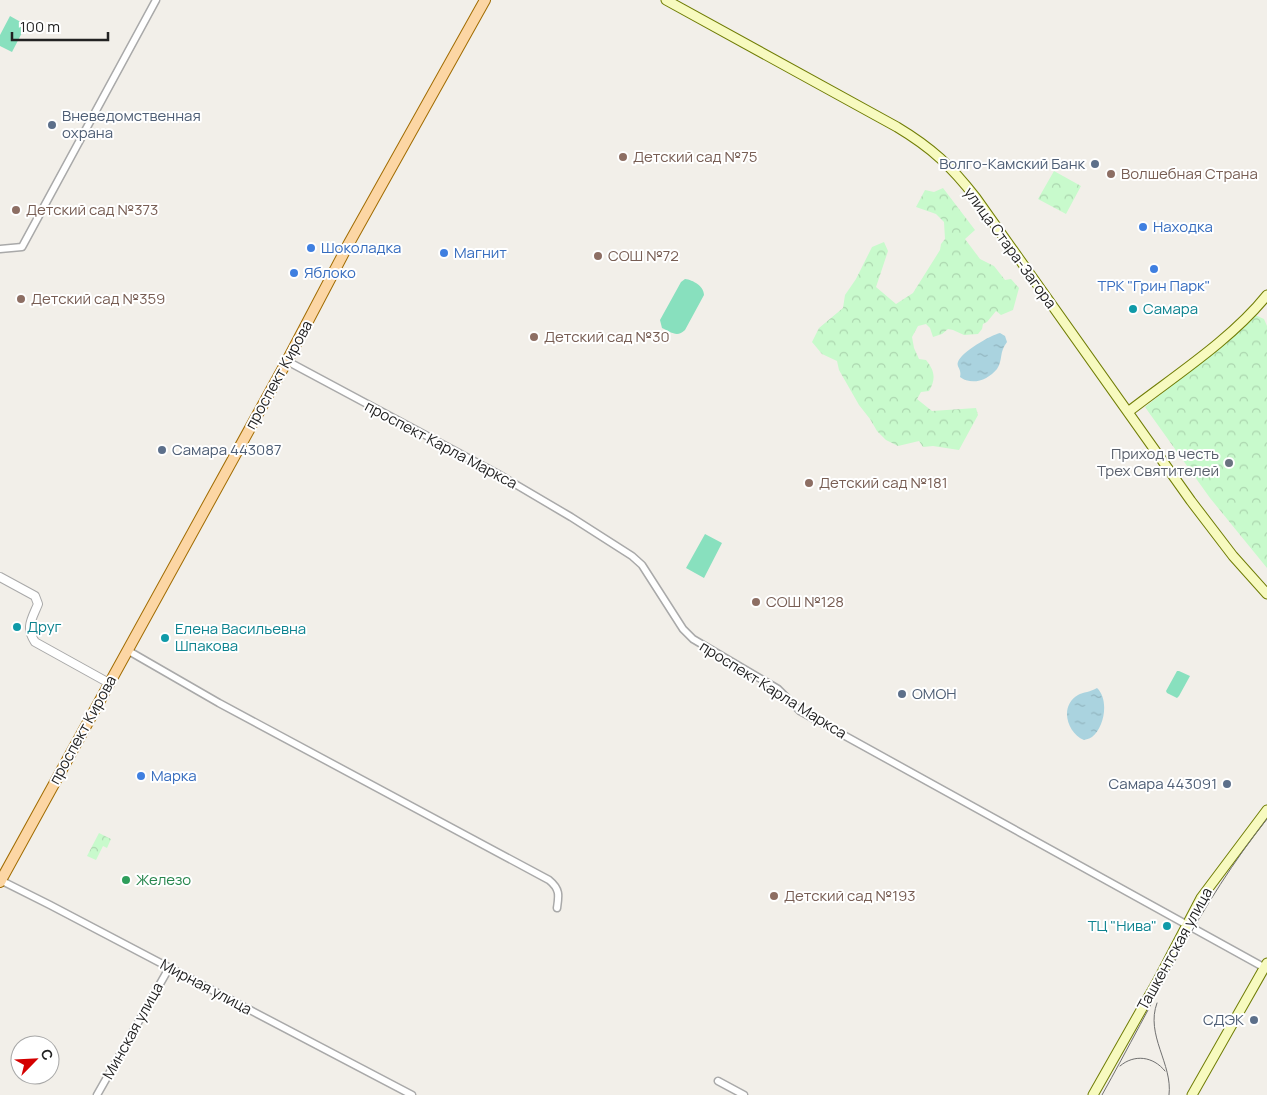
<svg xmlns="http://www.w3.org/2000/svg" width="1267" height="1095" font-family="Manrope,sans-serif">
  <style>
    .park { fill: url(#park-crowns) }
    .pitch { fill: #88e0be }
    .water { fill: url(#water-ripples) }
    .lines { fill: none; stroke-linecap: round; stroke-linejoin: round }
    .minor-casing { stroke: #a9a9a9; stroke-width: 9 }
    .tertiary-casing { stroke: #a9a9a9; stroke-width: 10 }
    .secondary-casing { stroke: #707d05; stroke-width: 11 }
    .primary-casing { stroke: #a06b00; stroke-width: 12 }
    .minor { stroke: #fff; stroke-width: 6 }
    .tertiary { stroke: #fff; stroke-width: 8 }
    .secondary { stroke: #f7fabf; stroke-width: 9 }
    .primary { stroke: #fcd6a4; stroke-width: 10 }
    .tram { stroke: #707070; stroke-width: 1 }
    .service-dot { fill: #5c6f8a; stroke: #fff; stroke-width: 2 }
    .education-dot { fill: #8d6e63; stroke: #fff; stroke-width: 2 }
    .shop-dot { fill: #3f7fe0; stroke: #fff; stroke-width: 2 }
    .culture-dot { fill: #0f9aa8; stroke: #fff; stroke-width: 2 }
    .worship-dot { fill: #6b7280; stroke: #fff; stroke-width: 2 }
    .leisure-dot { fill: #2e9e5b; stroke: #fff; stroke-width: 2 }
    .labels { text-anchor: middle; stroke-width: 4; stroke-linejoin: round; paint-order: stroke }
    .service-label { font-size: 15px; fill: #4e5e75; stroke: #fff; text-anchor: start }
    .education-label { font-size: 15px; fill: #785e54; stroke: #fff; text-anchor: start }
    .shop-label { font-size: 15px; fill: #366cbe; stroke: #fff; text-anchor: start }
    .street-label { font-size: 15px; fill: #222; stroke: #fff }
    .culture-label { font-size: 15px; fill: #0d838f; stroke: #fff; text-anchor: start }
    .worship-label { font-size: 15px; fill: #5b616d; stroke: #fff; text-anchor: end }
    .leisure-label { font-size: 15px; fill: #27864d; stroke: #fff; text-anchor: start }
  </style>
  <defs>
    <pattern id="park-crowns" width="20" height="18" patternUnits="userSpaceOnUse" patternTransform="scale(1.25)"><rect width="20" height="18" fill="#c8facc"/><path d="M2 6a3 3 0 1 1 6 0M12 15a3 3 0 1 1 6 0" fill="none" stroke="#acd6af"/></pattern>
    <pattern id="water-ripples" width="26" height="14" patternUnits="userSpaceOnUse" patternTransform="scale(1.25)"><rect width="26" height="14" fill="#aad3df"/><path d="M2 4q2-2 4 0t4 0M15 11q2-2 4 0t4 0" fill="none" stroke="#92b5bf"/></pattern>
  </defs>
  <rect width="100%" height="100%" fill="#f2efe9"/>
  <path class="park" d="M1054,171L1081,186L1066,214L1038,199Z
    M943,188L975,230L965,239L980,259L994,266L1005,280L1011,279L1019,288L1013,310L1001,315L996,311L987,322L983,324L982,329L978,334L964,335L953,330L948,329L942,334L933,337L930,328L926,324L918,326L912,337L914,348L919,359L926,360C935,371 936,379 929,391L921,392L917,399L932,411L976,408L978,415L959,450L933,446L923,447L919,441L898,446L886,440L877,431L870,419L859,405L839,370L837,361L822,354L812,342L819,328L843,308L845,295L856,279L872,247L884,242L888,251L876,287L896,304L913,293L940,250L941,244L945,239L944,222L936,214L916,207L925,190L934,192Z
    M1255,315L1264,319L1267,326V568L1210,498L1145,407L1223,344Z
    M99,833L111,839L107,848L103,846L96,860L87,856Z"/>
  <path class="pitch" d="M10,16L26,25L12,52L0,46V35Z
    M685,279C693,280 704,286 704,295L685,330C677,338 671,332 662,328L660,320L681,282Z
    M705,534L722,543L704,578L686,568Z
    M1177,671H1179L1190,676L1179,696L1177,698L1167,693L1166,691Z"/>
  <path class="water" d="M1000,333L1005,336L1007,342C999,352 1003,360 997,369C988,380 972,386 960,377C962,369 956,367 958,362C961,352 991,335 1000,333Z
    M1097,688C1109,699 1105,727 1092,737C1089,739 1086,739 1084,740C1067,733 1059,706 1078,695C1083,692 1091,692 1097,688Z"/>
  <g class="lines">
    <g class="minor-casing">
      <path id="minor" d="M0,249L22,247L156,0
        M287,361L498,474L571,517L632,556L642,565L683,629L693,639L778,689L800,711L1267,969
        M127,650L219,703L549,880C560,889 559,895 557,908
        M0,880L50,905L412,1095
        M718,1081L744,1095
        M97,1095L169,968"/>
    </g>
    <g class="tertiary-casing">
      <path id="tertiary" d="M0,577L35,596L38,604C32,619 25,627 35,642L109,683"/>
    </g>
    <g class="secondary-casing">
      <path id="secondary" d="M666,0L897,127C932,148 951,166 976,198L1191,501L1233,556L1267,594
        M1128,412C1173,377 1231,340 1267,295
        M1093,1095L1157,982L1201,898L1267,810
        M1192,1095L1267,963"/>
    </g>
    <g class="primary-casing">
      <path id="primary" d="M0,882L287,361L348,245L485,0"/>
    </g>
    <use href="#minor" class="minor"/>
    <use href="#tertiary" class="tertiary"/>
    <use href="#secondary" class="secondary"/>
    <use href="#primary" class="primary"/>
    <path class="tram" d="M1157,1003C1145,1035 1173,1064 1169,1095
      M1120,1066C1134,1054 1153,1056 1165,1071
      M1102,1095C1154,1002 1200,903 1267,819"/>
  </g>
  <g class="service-dot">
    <circle cx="52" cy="125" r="5"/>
    <circle cx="1095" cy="164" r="5"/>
    <circle cx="162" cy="450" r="5"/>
    <circle cx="902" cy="694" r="5"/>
    <circle cx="1227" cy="784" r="5"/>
    <circle cx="1254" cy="1020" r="5"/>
  </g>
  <g class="education-dot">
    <circle cx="623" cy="157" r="5"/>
    <circle cx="1111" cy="174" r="5"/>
    <circle cx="16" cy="210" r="5"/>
    <circle cx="598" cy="256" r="5"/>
    <circle cx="21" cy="299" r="5"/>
    <circle cx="534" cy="337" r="5"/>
    <circle cx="809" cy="483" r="5"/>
    <circle cx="756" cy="602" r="5"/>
    <circle cx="774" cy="896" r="5"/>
  </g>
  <g class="shop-dot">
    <circle cx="1143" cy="227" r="5"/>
    <circle cx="311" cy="248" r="5"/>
    <circle cx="444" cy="253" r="5"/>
    <circle cx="1154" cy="269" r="5"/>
    <circle cx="294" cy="273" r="5"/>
    <circle cx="141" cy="776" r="5"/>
  </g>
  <g class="culture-dot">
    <circle cx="1133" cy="309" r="5"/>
    <circle cx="17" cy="627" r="5"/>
    <circle cx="165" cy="638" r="5"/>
    <circle cx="1167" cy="926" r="5"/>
  </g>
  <circle class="worship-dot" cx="1229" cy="463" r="5"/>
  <circle class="leisure-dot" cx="126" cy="880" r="5"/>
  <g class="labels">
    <g class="service-label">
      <text x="62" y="121">Вневедомственная<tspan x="62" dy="17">охрана</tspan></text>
      <text x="1085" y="169" text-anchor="end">Волго-Камский Банк</text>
      <text x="172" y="455">Самара 443087</text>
      <text x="912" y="699">ОМОН</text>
      <text x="1217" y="789" text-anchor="end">Самара 443091</text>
      <text x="1244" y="1025" text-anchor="end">СДЭК</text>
    </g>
    <g class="education-label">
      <text x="633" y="162">Детский сад №75</text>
      <text x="1121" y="179">Волшебная Страна</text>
      <text x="26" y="215">Детский сад №373</text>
      <text x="608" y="261">СОШ №72</text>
      <text x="31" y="304">Детский сад №359</text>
      <text x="544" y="342">Детский сад №30</text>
      <text x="819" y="488">Детский сад №181</text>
      <text x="766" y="607">СОШ №128</text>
      <text x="784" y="901">Детский сад №193</text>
    </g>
    <g class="shop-label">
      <text x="1153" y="232">Находка</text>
      <text x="321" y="253">Шоколадка</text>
      <text x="454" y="258">Магнит</text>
      <text x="304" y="278">Яблоко</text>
      <text x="1154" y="291" text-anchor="middle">ТРК "Грин Парк"</text>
      <text x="151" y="781">Марка</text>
    </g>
    <g class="street-label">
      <text transform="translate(1010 248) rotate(54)" y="5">улица Стара-Загора</text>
      <text transform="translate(279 375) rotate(-61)" y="5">проспект Кирова</text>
      <text transform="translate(441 445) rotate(28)" y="5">проспект Карла Маркса</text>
      <text transform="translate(773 690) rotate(32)" y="5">проспект Карла Маркса</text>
      <text transform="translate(83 730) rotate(-61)" y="5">проспект Кирова</text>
      <text transform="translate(1175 949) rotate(-61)" y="5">Ташкентская улица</text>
      <text transform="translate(206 987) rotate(28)" y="5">Мирная улица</text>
      <text transform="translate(133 1031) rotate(-61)" y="5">Минская улица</text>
    </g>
    <g class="culture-label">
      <text x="1143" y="314">Самара</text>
      <text x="27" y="632">Друг</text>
      <text x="175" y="634">Елена Васильевна<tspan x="175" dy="17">Шпакова</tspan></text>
      <text x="1157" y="931" text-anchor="end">ТЦ "Нива"</text>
    </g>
    <g class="worship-label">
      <text x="1219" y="459">Приход в честь<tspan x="1219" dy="17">Трех Святителей</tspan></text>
    </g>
    <g class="leisure-label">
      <text x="136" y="885">Железо</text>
    </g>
  </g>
  <g transform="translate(35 1060) rotate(66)"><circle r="24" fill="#ffffff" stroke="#a7a7a7"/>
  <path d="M0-4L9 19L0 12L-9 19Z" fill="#d40000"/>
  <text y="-8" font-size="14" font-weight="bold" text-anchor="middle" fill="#222222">С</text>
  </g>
  <path d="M12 32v8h96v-8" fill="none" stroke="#222222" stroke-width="2.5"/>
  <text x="20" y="32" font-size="15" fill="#222222" stroke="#ffffff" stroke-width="4" paint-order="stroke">100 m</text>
</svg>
